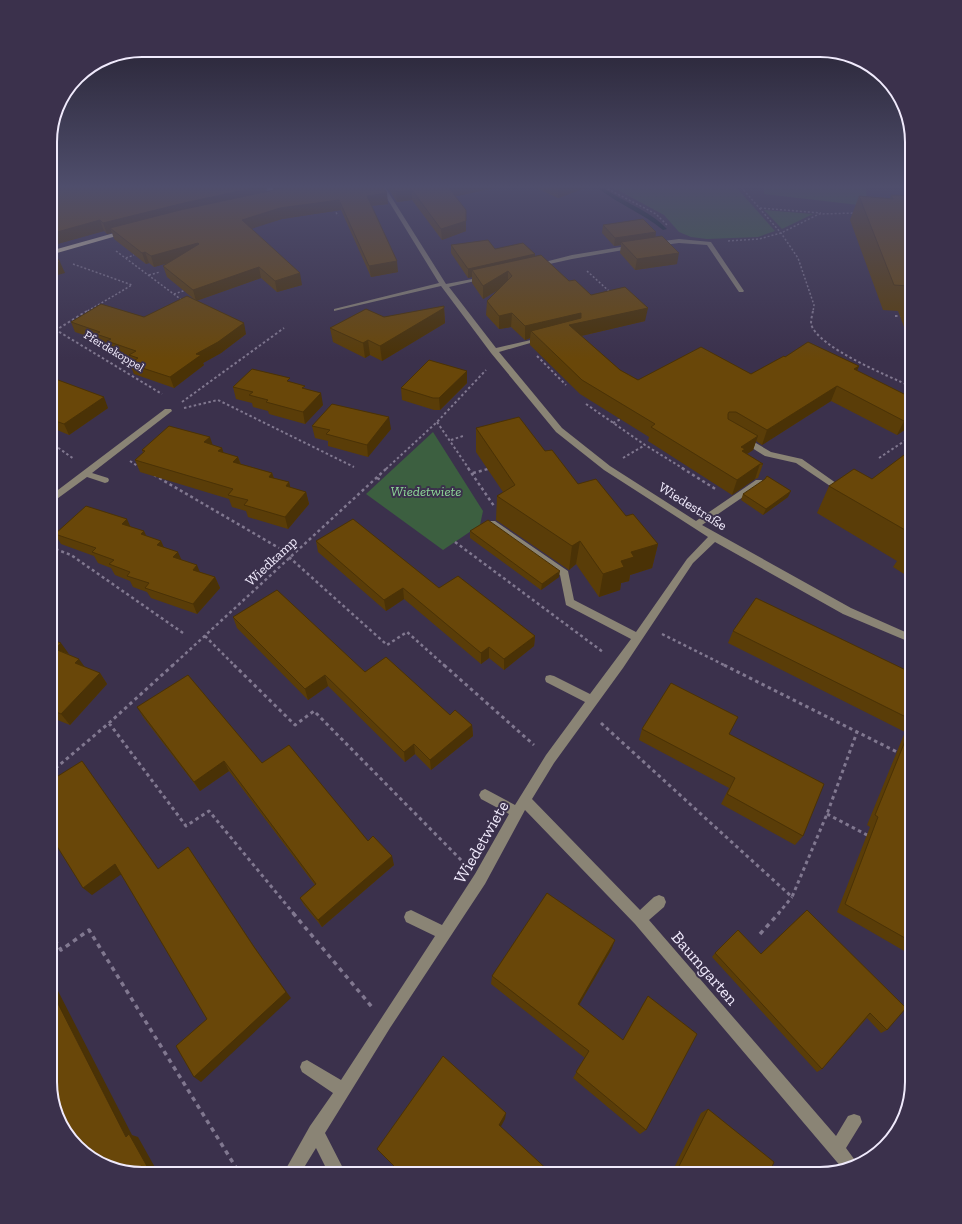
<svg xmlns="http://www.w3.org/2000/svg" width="962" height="1224" font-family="'Zilla Slab',serif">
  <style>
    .green { fill: #3c5f40 }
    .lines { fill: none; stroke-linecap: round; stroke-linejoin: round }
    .stream { fill: #061d26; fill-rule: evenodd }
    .path-far4 { stroke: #817890; stroke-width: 1.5; stroke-dasharray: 2 2; stroke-linecap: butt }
    .path-far3 { stroke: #817890; stroke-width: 2; stroke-dasharray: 2.5 2.5; stroke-linecap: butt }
    .path-far2 { stroke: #817890; stroke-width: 2.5; stroke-dasharray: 3 3; stroke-linecap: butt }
    .path-far1 { stroke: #817890; stroke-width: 3; stroke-dasharray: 3.5 3.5; stroke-linecap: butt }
    .path { stroke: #817890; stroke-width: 3.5; stroke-dasharray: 4.5 4.5; stroke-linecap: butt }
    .minor { fill: #8a8475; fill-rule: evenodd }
    .major { fill: #dcd0b2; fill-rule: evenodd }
    .wall { fill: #5a3d08 }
    .shaded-wall { fill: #4a3206 }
    .building { fill: #694709; stroke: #4a3206 }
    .labels { text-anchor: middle; stroke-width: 4; stroke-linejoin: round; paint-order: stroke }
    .far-street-label { font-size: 12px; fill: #f0eafc; stroke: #3b314c }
    .park-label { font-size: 14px; font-style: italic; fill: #8cd696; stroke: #3b314c }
    .street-label { font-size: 14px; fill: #f0eafc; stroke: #3b314c }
    .near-street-label { font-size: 17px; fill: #f0eafc; stroke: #3b314c }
    .rim { fill: none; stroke: #f0eafc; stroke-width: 2 }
  </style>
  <rect width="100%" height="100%" fill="#3b314c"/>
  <path class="green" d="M612,187H736L775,231L758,237L707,239L691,237L679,232L664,215Z
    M764,187H866L867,206L764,194Z
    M764,210L813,214L782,229Z
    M433,432L483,511L480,525L443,550L366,494Z"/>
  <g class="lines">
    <path class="stream" d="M597,187H602C623,202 649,210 667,229L663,230C643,213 617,204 597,187Z"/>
    <path class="path-far4" d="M604,187L656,214L668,226
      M741,187L781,233L798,258L814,305L813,312
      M760,208L821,213
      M334,209L338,216
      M728,241L759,239L781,233L819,214L856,213
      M116,251L183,301
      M126,258L134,255
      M73,264L132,285L86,312
      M587,271L610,292
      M149,275L160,272
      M174,294L186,290"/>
    <path class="path-far3" d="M87,311L56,330L162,394
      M813,311C812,315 811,320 811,324C818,348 889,376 912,387
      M895,316H902
      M537,356L566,385
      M182,402L284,328
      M586,404L645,445L684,469
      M184,408L218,400L354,467
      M437,422L469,469
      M613,423L621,419
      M451,440L463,436
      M50,442L74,459
      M623,458L645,445
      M879,458L912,436
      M130,461L139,467
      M386,469L437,422L486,370"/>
    <path class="path-far2" d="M468,468L494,506
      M682,468L717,490
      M473,473L488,469
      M154,475L279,548
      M377,478L381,480
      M455,542L603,652
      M50,547L71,555L183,633
      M289,557L387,645L407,632L445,666
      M662,634L726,666
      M205,636L235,666
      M172,666L387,468"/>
    <path class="path-far1" d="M234,665L295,725L314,711L464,863
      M444,665L534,745
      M724,665L899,753
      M109,723L186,826L209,811L294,914
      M601,723L792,897L827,814L857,732
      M50,773L109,723L173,665
      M827,814L869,836
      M778,914L792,897"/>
    <path class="path" d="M293,913L372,1007
      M50,932L61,950L89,930L240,1174
      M760,934L779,913"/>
    <path class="minor" d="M267,187H273V199L268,198Z
      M380,187H385L446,284L488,276V278L449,287L496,348L544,337V339L499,352L562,428L610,466L696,521L756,480H762L763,482L762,484L702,525L851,608L912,635V643L843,614L715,542L693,563L623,668L554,763L532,799L640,910L654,897L659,895L664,897L666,902L664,907L649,920L836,1136L848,1116L854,1114L860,1116L862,1122L846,1148L857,1163L842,1168L635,924L525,810L485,884L390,1028L325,1133L346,1174H329L316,1148L300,1174H283L310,1126L333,1093L302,1072L300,1067L302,1062L307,1060L341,1080L435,936L406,922L404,917L406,912L411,910L442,925L475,874L509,814L481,799L479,795L481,791L485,789L489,791L515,805L546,755L585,702L546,682L545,679L546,676L550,675L554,676L590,694L631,639L566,605L560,575L489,525L487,523L489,521H495L568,571L574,600L636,632L687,559L708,537L604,470L556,432L491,353L441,286L334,311V309L439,283Z
      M679,239L711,242L744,291L743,292H739L707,245L679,243L656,246L653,244L656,242Z
      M633,245L636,247L635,248L572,259L536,267L533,265L572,255Z
      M165,409H171L172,411L92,473L108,478L109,480L108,482L105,483L87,477L50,504V496Z
      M744,436L771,452L802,459L843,488L842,490H836L796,463L765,456L741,441L740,439Z"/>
    <path class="major" d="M125,230L128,232L127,233L50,255V251Z"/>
  </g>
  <path class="wall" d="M50,187L266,192L274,190L273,187L388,204L371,206L398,272L371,277L341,210L282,219L251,228L302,285L277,292L261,278L196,301L246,334L221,353L203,363L204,365L174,388L134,374L130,364L132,362L130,358L111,352L110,347L101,344L99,340L75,332L71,322L144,317L195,300L167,277L163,266L167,263L154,267L149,263L146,264L114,239L112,233L107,234L104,231L50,246Z
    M387,187H500L455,196L466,231L442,240L412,200L397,202Z
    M534,187H588L558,198Z
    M891,195L912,196V348L898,311L883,310L850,220L859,196L890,198Z
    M603,225L655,237L677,264L635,270L620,253L621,245L614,246L602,233Z
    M451,245L495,249L535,257L569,281L591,295L645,321L581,336L620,370L638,380L751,374L785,357L859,366L857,371L912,398V425L897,435L831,401L762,445L756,441L753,450L747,454L763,464L758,478L755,479L732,495L648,441L649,437L580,394L530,345V338L525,340L511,327L499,329L486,315L487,301L498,290L483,299L472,283V277L468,278L451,253Z
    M444,308L445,323L382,361L370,355L365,358L333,342L330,328L384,317Z
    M50,377L108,408L69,435L50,427Z
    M291,382L306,389L323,405L305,424L269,414L268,411L253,407L252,403L236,399L233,387Z
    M467,383L440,410H434L402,400L401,388Z
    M312,426L391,429L368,457L328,446V441L315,438Z
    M476,428L545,451L578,484L626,516L658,544L652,568L630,575L629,581L621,583L620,590L599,597L576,564L569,570L496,520L497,496L503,492L476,452Z
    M212,445L222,448L223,453L238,457L241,464L272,473L274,478L289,482L290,487L306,492L309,504L288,529L248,517L246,511L232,507L229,499L140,472L135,460L143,453L142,450Z
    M912,449V579L893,567L897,561L817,513L829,486L872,479Z
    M743,494L788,497L763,515L741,500Z
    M131,527L144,531L146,536L161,541L164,548L181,560L200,572L215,577L220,588L197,614L151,598L147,592L133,587L130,581L115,575L111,568L98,563L94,556L61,544L55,534Z
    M470,531L559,577L541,590L470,538Z
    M316,541L439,588L535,636L534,646L504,670L489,658L481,664L404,599L386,611L318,552Z
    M233,617L365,672L450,715L472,725L473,736L431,770L415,754L405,762L328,686L308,700L237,628Z
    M733,631L912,673V947L906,952L837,912L870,827L867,825L905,732L728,643Z
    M50,639L84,667L100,673L107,684L70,725L50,717Z
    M137,707L262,763L368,841L394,865L322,927L304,905L300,898L315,885L229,771L200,791L143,717Z
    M642,729L729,734L803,836L795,845L721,804L729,788L639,740Z
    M807,910L887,1030L881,1033L867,1018L822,1069L817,1072L712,957L715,953L761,954Z
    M615,940L611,950L579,1005L623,1040L648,996L646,1130L640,1134L573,1078L585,1058L491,984L492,976Z
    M708,1109L769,1174H671L701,1113Z"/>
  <path class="shaded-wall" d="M258,187H266V196L110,228L112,233L107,234L103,223L184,203Z
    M273,187H316L274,195Z
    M448,187H500L448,198Z
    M558,187H588L558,198Z
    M412,190V200L397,202L396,192Z
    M387,193L388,204L368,206L367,196Z
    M339,200L341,210L282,219L245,231L242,220L280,208Z
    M466,210V231L442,240L441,229Z
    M100,220L104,231L50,246V234Z
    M656,232L655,241L621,242V245L614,246L615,238Z
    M198,243L201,254L154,267L151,256Z
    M145,252L149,263L146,264L142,253Z
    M679,253L677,264L635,270L637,259Z
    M535,254V263L472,270V277L468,278V269Z
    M397,261L398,272L371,277L369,266Z
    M60,262L65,273L50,277V264Z
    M259,267L261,278L196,301L193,290Z
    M508,271V284L483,299V286Z
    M300,273L302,285L277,292L275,281Z
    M444,308L445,323L382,361L380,346Z
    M648,308L645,321L568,339L531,331L530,338L525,340V326L581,313Z
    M512,313L511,327L499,329V316Z
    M244,323L246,334L221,353L203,363L204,365L174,388L170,377L196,354Z
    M368,340L370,355L365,358L363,343Z
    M859,366L853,380L854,369Z
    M467,371V383L440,410L439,398Z
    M837,386L831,401L762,445L767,430Z
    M321,393L323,405L305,424L303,412Z
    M104,397L108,408L69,435L64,424Z
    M912,416V425L897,435L904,421Z
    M389,417L391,429L368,457L367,445Z
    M758,436L753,450L742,457L741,447Z
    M210,437L214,449L204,442Z
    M222,448L226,460L218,451Z
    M238,457L242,469L233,462Z
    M760,464L755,479L732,495L737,480Z
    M272,473L276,485L269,477Z
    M289,482L292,494L286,486Z
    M791,491L788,497L763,515L766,509Z
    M306,492L309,504L288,529L285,517Z
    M127,519L132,530L122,524Z
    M144,531L149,542L141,534Z
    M161,541L166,552L157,545Z
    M580,541L576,564L569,570L572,546Z
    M658,544L652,568L630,575L629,581L621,583L620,590L599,597L603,574L631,552Z
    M178,552L183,563L173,557Z
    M197,565L201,575L193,570Z
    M560,571L559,577L541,590L542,584Z
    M215,577L220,588L197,614L193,604Z
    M403,588L404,599L386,611L384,600Z
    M535,636L534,646L504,670V659Z
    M61,643L69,654L55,649Z
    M489,647V658L481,664V653Z
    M79,659L87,670L75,663Z
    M100,673L107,684L70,725L61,714Z
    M325,675L328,686L308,700L305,689Z
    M472,725L473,736L431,770L430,760Z
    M414,744L415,754L405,762L404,752Z
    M82,761L89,771L164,877L158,869Z
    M224,761L229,771L200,791L194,782Z
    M188,847L259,954L291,998L201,1082L194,1077L254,947Z
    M392,856L394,865L322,927L318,920Z
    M115,864L123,873L92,895L83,888Z
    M615,940L611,950L575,1012L578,1004Z
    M50,986L58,991L132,1135L138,1137L157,1171L153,1174H142L126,1137L50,988Z
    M506,1113L505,1119L499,1130V1125Z"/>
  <path class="building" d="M50,187H258L184,203L103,223L100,220L50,234Z
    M288,187H384L387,193L367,196L397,261L369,266L339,200L280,208L242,220L300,273L275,281L259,267L193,290L163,266L199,244L198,243L151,256L145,252L142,253L110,228L180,210Z
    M393,187H449H448L466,210V221L441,229L412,190L396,192Z
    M891,195L912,196V293L909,286L894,285L859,196L893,199Z
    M643,219L656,232L615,238L603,225Z
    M662,236L679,253L637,259L621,242Z
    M488,240L495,249L523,243L535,254L468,269L451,245Z
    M50,248L60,262L50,264Z
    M541,255L569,281L575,280L591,295L625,287L648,308L569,325L620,370L638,380L701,347L751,374L784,356L785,357L808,342L859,366L854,369L912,398V416L904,421L837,386L767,430L736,412H729L728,414V419L758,436L741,447L745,449L742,451L763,464H760L737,480L651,427L655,424L582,380L531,331L581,318V313L525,326L512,313L499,316L487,301L512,276L508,271L483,286L472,270Z
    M187,296L244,323L218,342L196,354L201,355L170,377L130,364L138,358L129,355L136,351L107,341L111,339L96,334L100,332L71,322L101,304L144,317Z
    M444,306V308L380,346L368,340L363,343L330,328L366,309L384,317Z
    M429,360L467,371L439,398H433L401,388Z
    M252,369L290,378L287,381L305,386L302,388L321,393L303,412L266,402L268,400L249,395L253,392L233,387Z
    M50,377L104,397L64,424L50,419Z
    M332,404L389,417L367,445L326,434L330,430L312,426Z
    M519,417L545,451L552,450L578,484L596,479L626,516L633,514L658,544L631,552L634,557L621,561L624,567L603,574L580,541L572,546L497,496L515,485L476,428Z
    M169,426L210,437L204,442L222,448L218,451L238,457L233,462L272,473L269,477L289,482L286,486L306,492L285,517L244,505L248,500L228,495L233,489L135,460L145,451L142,450Z
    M912,449V534L829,486L854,469L872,479Z
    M767,476L791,491L766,509L743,494L765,479Z
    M86,506L127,519L122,524L144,531L141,534L161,541L157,545L178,552L173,557L197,565L193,570L215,577L193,604L145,588L149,583L127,576L130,572L109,564L114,560L92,552L96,548L55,534Z
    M353,519L439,588L458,576L535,636L504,659L489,647L481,653L403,588L384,600L316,541Z
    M488,520L560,571L542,584L470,531Z
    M912,538V542L909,541Z
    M277,590L365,672L386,657L450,715L455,710L472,725L430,760L414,744L404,752L325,675L305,689L233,617Z
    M756,598L912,673V720L733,631Z
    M50,639L61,643L55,649L79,659L75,663L100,673L61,714L50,709Z
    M188,675L262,763L289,745L368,841L373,836L392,856L318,920L300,898L316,884L224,761L194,782L137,707Z
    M671,683L738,717L729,734L824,784L803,836L727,794L735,778L642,729Z
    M912,724V942L845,904L878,817L875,815Z
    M82,761L158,869L188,847L254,947L286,992L194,1077L176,1046L207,1019L115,864L83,888L50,835V781Z
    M547,893L615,940L578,1004L623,1040L648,996L697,1034L646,1130L576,1072L589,1051L492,976Z
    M807,910L906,1008L887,1030L870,1013L822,1069L715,953L738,930L761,954Z
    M50,988L126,1137L129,1134L148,1168L142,1174L96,1162L65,1133L50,1082Z
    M443,1056L506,1113L499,1125L552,1174H402L377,1149Z
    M708,1109L774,1162L769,1174H675Z"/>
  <linearGradient id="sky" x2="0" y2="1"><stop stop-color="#201b2a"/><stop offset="0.52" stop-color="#4f4e6c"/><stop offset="1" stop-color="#4f4e6c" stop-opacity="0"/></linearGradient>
  <rect width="962" height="359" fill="url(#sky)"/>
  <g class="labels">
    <g class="far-street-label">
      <text transform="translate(114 351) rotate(31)" y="4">Pferdekoppel</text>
    </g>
    <g class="park-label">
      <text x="426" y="496">Wiedetwiete</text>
    </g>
    <g class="street-label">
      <text transform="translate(693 506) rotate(32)" y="5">Wiedestraße</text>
      <text transform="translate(271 561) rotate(-43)" y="5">Wiedkamp</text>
    </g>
    <g class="near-street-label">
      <text transform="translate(481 842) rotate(-60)" y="6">Wiedetwiete</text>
      <text transform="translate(705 968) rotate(49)" y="6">Baumgarten</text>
    </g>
  </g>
  <path d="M0 0H962V1224H0ZM142 57H820A85 85 0 0 1 905 142V1082A85 85 0 0 1 820 1167H142A85 85 0 0 1 57 1082V142A85 85 0 0 1 142 57Z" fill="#3b314c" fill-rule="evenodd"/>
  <path class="rim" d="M142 57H820A85 85 0 0 1 905 142V1082A85 85 0 0 1 820 1167H142A85 85 0 0 1 57 1082V142A85 85 0 0 1 142 57Z"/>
</svg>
